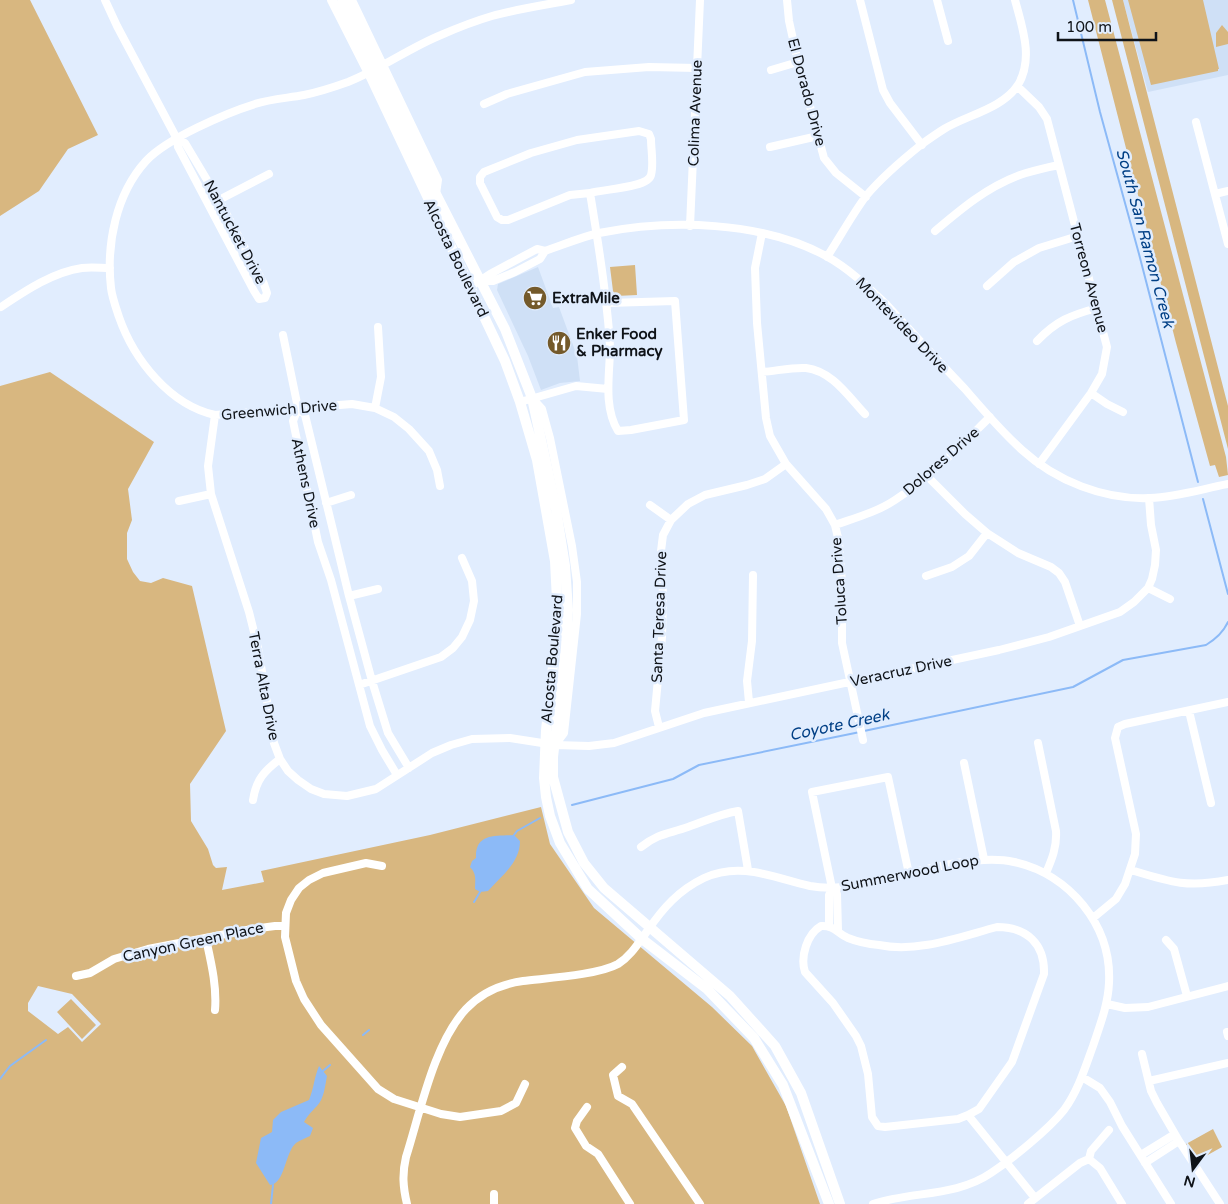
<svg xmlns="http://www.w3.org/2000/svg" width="1228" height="1204" font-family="'Varela Round',sans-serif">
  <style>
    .built { fill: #cfe0f6 }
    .green { fill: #d8b780; fill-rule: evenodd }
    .water { fill: #8cbaf7 }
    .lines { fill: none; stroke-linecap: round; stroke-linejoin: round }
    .stream { stroke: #8cbaf7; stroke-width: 2 }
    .minor { stroke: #fff; stroke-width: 8 }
    .major { stroke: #fff; stroke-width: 10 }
    .labels { text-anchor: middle; stroke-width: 5; stroke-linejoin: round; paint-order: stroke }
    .street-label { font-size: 15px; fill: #0f1318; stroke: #e1edfe }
    .poi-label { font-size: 15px; font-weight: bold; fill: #0f1318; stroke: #e1edfe; text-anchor: start }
    .water-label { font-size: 16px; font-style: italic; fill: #003f85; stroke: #e1edfe }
  </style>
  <rect width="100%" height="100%" fill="#e1edfe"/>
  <path class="built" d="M1123,0H1228V75L1148,92Z
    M538,267L553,308L559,307L577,356L580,381L560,383L541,390L528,356L497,290L498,284Z"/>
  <path class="green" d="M0,0H30L98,135L68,149L39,191L0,216Z
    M1088,0H1105L1226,457L1228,475L1219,477L1215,465L1210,466L1176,343Z
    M1112,0H1123L1228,406V449Z
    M1128,0H1203L1219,69H1218V71L1151,85Z
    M1222,25L1228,32V44L1216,47V33Z
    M635,265L637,295L616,296L613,291L610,267Z
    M50,372L154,442L128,489L132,520L127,533V559L133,572L140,581L151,583L163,578L192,586L226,731L190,784L191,821L208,849L213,865L216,868L227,867L222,890L264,882L261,871L430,835L541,807L550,844L594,908L712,1007L752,1046L786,1106L820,1204H0V386ZM38,986L72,994L101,1024L82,1042L68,1027L58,1034L28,1011V1003Z
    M71,999L96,1025L82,1039L57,1012Z
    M1213,1129L1222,1147L1197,1161L1186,1144Z"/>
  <path class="water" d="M514,835L520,841C520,863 501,876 488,891L480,892L475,889C475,880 477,874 470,867L472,861L476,858C475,833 495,836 514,835Z
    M319,1066L327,1076C325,1086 324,1099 317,1106C312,1111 308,1115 304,1122L313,1128L310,1136C306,1138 300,1140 296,1143C285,1152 285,1184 270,1185L256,1163L261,1138L272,1132L273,1120L281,1112L309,1100C314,1088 314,1078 319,1066Z"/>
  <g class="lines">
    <path class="stream" d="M1073,0L1100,112L1139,254L1198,482
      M1203,499L1228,594
      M864,731L1073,687L1123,660L1206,645C1216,639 1223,633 1228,622
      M572,805L673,779L699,765L860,732
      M514,835L517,831L540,818
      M474,902L480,892
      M363,1035L369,1030
      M323,1071L330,1065
      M0,1079L10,1066L46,1040
      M271,1204L273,1185"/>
    <path class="minor" d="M105,0L117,26L177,139L178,147L254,291L259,299L265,298L267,293L264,284L219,200L185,143L177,139
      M352,0L438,180L436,194
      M787,0L789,21L798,62L824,158L836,173L866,197
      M860,0L883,90L890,103L922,145
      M937,0L948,41
      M771,70L798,62
      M1017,86L1039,107L1047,119L1107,347L1102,374L1091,393L1039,464
      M484,104L507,94L585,72L649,67L697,68
      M1196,122L1228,244
      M770,147L818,136
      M590,193C603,189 648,188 651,175C654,164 651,150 651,139L649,134L639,131L577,140L531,153L484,172L480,177V183L497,217L502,220H508L570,195L590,193C596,229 602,266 606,302C608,319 610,336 610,352C609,378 604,408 618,431L631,430L684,420L675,301L607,303
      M1215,194L1228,191
      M215,202L269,174
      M690,226L700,0
      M935,231C961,209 987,187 1020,175C1032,171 1046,168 1058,165
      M762,233L755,268L757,323L766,418L770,436L786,464L826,509L835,525L839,542L842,584V643L863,740
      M827,257C840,237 852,215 866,196C882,177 902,160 922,144C929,139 936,134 944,129C967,115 1002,109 1018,85C1034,58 1022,27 1015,0
      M481,281H493L515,272L540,259L545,251
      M987,286L1014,262L1039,248L1078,236
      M470,287L490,274L537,249L545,251C563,245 581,237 599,233C670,219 762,221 826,256C848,268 867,286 885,303C912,332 938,361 965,389C983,410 1001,431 1022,450C1056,481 1104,500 1150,498C1176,497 1202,489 1228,484
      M1,307C25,291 53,272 82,268C91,267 101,268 110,268
      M283,335L298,408
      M1037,341C1056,321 1071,315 1097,308
      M763,372C776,371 793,367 806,368C832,371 848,396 865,414
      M1091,393L1107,404L1123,412
      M532,398L542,409L550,438L572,546L577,582V614L564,733L555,745
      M520,402L576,386L608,389
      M298,408L293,421L318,542L331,580L370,726L382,750L397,775
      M298,408L305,415L349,596L372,681L388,733L409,768
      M375,408L381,377L378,327
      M215,415L208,466L211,494L249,612L258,648L274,743L280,759L288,771L298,780L311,789L324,794L347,796L376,789L432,753L451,745L472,739L510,738L555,745L589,746L614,743L704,713L999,650L1049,637L1120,612L1134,602L1148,588L1152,579L1155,565L1156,550L1151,525L1149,498
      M927,476L965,514L987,533L1018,553L1051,567L1059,573L1065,582L1080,626
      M440,486L437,470L429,451L409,429L394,417L375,408L352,404L215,415C170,405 134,360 119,317C116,308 112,297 111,288C106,244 116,194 146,161C166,139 226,113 255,104C270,99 288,98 304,95C319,92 334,87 348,82C381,69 409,48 441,35C457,28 475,21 492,16C517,9 545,5 571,0
      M179,501L211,494
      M326,503L351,495
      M650,505L671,520
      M835,525C855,518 877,512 895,500C930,477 960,446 990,417
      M926,576L952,567L969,556L987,533
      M1148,588L1170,599
      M349,596L378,589
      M359,685L441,657L453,648L462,637L470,620L474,601L472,581L462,558
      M749,702L747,681L752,641L753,575
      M1189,711L1211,803
      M659,727L655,711L662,637L663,597L661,551L663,535L671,520L688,504L705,495L747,485L765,479L786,464
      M1038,743L1056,831C1057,847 1052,859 1046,873
      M964,763L984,859
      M253,800C256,780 264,771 280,759
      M641,847C659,833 668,834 688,827C705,821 720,814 738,811L748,870
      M382,866L366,863L323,873L309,880L299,888L291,900L286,913L285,937L296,981L304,999L321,1025L378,1089L394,1099L441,1114L460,1117L501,1111L516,1103L525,1084
      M1131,870C1170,882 1187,888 1228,880
      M1093,918L1116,899L1125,884L1135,854L1136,834L1115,738L1118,727L1125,724L1228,702
      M821,926C834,925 838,934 848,938C858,942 868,944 879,945C918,953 959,937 997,927C1027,927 1045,944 1044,974L1012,1062L979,1109L968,1115L958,1119L885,1127L878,1126L872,1117L868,1074L861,1046L856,1036L833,1003L805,972C800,957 807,934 821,926Z
      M829,926V895L832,888
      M838,930L837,894L832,888L812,792L888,777L909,874
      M206,939C211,962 217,986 215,1010
      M1166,940L1174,949L1187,996
      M76,976L90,973L114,959L148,949L252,929L275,926H285
      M1107,1004L1125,1008L1148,1007L1228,986
      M1227,1032L1228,1036
      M1142,1054L1151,1091L1157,1103L1179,1141L1220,1204
      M622,1067L613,1075L618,1096L632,1104L700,1204
      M1082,1077L1100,1088L1110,1102L1122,1126L1171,1204
      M1149,1081L1228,1063
      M587,1107L577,1121L575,1128L586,1146L598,1154L630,1204
      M968,1115L1035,1198
      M1141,1155L1175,1134
      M1089,1159L1100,1168L1122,1204
      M1089,1159L1091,1151L1109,1130
      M1145,1163L1179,1141
      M494,1194V1204
      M407,1204C403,1187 402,1174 406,1157C420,1113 434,1043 466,1009C481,993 501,984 523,981C547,978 598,975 618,964C631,956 639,942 648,930C663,908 679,890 704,878C741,861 774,878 810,886C821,888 832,888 843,887C853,887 864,884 874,882C913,873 976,853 1014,862C1069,874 1112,925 1109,983C1108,1005 1100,1025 1093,1046C1085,1068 1078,1091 1064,1110C1048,1130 1012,1159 991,1173C956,1197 912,1191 873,1204
      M1028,1204L1080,1163L1089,1159"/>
    <path class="major" d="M332,0L369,73L505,361L520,402L537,460L555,561L558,620L546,730L544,778L546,797L550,816L560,843L588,889L642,939L707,989L754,1038L783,1085L829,1204
      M343,0L436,194L505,329L532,398L556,509L565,566L568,610L566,647L553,757V777L568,832L584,863L604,888L730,996L775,1046L801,1093L840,1204"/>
  </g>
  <defs>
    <g id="supermarket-disc" transform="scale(1.25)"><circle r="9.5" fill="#745a2b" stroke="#e1edfe"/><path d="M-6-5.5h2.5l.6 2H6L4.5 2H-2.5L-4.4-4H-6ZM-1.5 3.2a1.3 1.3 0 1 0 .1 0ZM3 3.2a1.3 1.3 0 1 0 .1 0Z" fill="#fff"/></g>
    <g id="restaurant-disc" transform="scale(1.25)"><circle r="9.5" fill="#745a2b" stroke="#e1edfe"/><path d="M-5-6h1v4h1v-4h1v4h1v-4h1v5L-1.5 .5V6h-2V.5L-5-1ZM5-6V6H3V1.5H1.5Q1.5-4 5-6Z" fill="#fff"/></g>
  </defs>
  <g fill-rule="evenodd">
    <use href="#supermarket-disc" x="535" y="298"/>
    <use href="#restaurant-disc" x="559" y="343"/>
  </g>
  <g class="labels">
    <g class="street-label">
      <text transform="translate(807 92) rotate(75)" y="5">El Dorado Drive</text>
      <text transform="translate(695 113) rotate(-88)" y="5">Colima Avenue</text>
      <text transform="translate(235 232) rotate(62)" y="5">Nantucket Drive</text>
      <text transform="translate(456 258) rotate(64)" y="5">Alcosta Boulevard</text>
      <text transform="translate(1089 278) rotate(75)" y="5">Torreon Avenue</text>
      <text transform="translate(902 325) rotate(46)" y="5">Montevideo Drive</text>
      <text transform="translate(279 410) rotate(-5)" y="5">Greenwich Drive</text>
      <text transform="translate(941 461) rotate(-41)" y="5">Dolores Drive</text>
      <text transform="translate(306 483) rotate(78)" y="5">Athens Drive</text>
      <text transform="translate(839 581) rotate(-94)" y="5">Toluca Drive</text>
      <text transform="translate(659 617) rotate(-88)" y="5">Santa Teresa Drive</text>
      <text transform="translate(552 659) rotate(-85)" y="5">Alcosta Boulevard</text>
      <text transform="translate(901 671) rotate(-12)" y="5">Veracruz Drive</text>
      <text transform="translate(264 686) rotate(79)" y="5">Terra Alta Drive</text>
      <text transform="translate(910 873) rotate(-11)" y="5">Summerwood Loop</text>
      <text transform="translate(193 942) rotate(-12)" y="5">Canyon Green Place</text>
    </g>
    <g class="poi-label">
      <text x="552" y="303">ExtraMile</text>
      <text x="576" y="339">Enker Food<tspan x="576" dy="17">&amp; Pharmacy</tspan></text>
    </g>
    <g class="water-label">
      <text transform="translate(1146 238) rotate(75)" y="6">South San Ramon Creek</text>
      <text transform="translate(839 724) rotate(-12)" y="6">Coyote Creek</text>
    </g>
  </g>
  <g transform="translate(1193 1169) rotate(195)" stroke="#e1edfe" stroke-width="4" paint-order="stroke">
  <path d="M0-4L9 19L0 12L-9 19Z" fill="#0f1318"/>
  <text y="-8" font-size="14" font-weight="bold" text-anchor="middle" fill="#0f1318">N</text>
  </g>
  <path d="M1058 32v8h98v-8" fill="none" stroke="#0f1318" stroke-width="2.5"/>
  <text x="1066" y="32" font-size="15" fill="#0f1318" stroke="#e1edfe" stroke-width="4" paint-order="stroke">100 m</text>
</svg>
